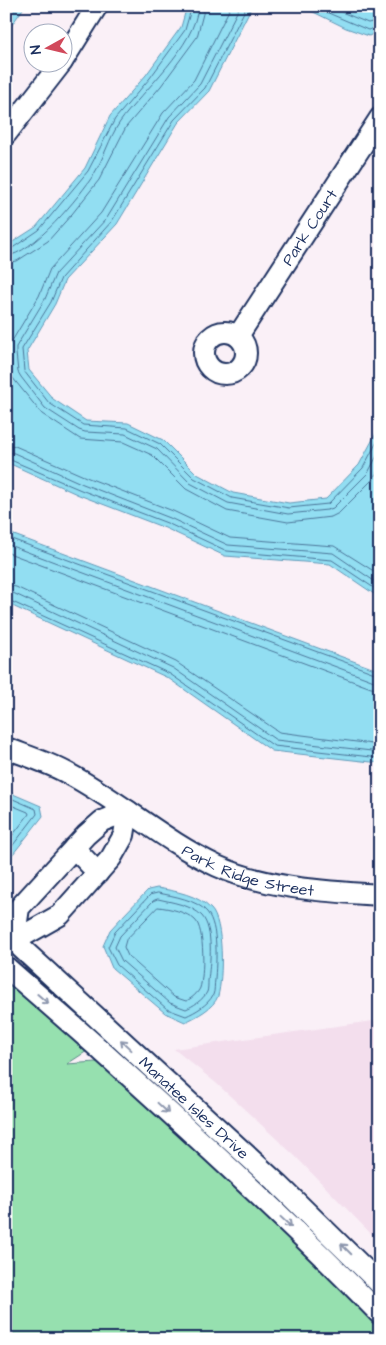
<svg xmlns="http://www.w3.org/2000/svg" width="386" height="1345" font-family="'Architects Daughter',sans-serif">
  <style>
    .built { fill: #f3deed }
    .green { fill: #96e0af; stroke: #588886 }
    .water { fill: #92def2; stroke: #6298b7 }
    .lines { fill: none; stroke-linecap: round; stroke-linejoin: round }
    .shore { stroke: #4b7599; stroke-width: 1 }
    .minor-casing { stroke: #1b2f5e; stroke-width: 24 }
    .minor { stroke: #fff; stroke-width: 20 }
    .oneway { stroke: #8d97ae }
    .labels { text-anchor: middle; stroke-width: 4; stroke-linejoin: round; paint-order: stroke }
    .street-label { font-size: 16px; fill: #1b2f5e; stroke: #fff }
  </style>
  <rect width="100%" height="100%" fill="#faf0f7"/>
  <filter id="ink" filterUnits="userSpaceOnUse"><feTurbulence type="fractalNoise" baseFrequency=".02" numOctaves="2"/><feDisplacementMap in="SourceGraphic" scale="10" xChannelSelector="R" yChannelSelector="G"/><feConvolveMatrix kernelMatrix="1 2 1 2 8 2 1 2 1" color-interpolation-filters="sRGB"/></filter>
  <g filter="url(#ink)">
    <path class="built" d="M380,1020V1243L295,1156L216,1083L174,1049Z"/>
    <path class="green" d="M6,967L87,1051L67,1064L110,1061L380,1314V1339H6V1045L9,1039L6,1034Z"/>
    <path class="water" d="M6,6H25L6,33Z
      M187,6H252L209,91L178,123L117,224L65,280L55,304L27,351L29,370L53,399L86,421L128,423L163,440L197,474L233,493L289,503L326,499L359,465L380,426V598L330,564L225,556L165,528L79,495L6,462V249L8,245L36,227L85,168L110,116L146,75L181,27Z
      M301,6H380V26L377,32L369,36L346,28Z
      M6,532L380,671V763L272,751L168,678L6,603Z
      M6,791L41,806L43,816L13,854L6,857Z
      M157,888C176,891 198,895 211,909C224,922 223,978 218,996C214,1008 196,1017 185,1022L165,1013L112,968L103,946L110,930L122,917L148,890Z"/>
    <g class="lines">
      <path class="shore" d="M231,6L194,80L163,113L101,213L50,269L39,296L9,346L8,353L12,377L42,414L80,439L123,442L152,455L186,489L227,511L288,522L331,517L339,513L373,479L380,467
        M240,6L200,84L169,117L107,218L56,273L45,299L16,347V353L18,372L21,377L45,408L79,430L85,432L125,434L157,449L190,483L228,503L288,514L327,510L333,508L368,473L380,450
        M247,6L205,88L174,120L112,221L61,278L51,302L22,349L24,371L49,403L83,425L127,428L160,444L194,478L232,498L289,508L328,504L363,468L380,436
        M312,6L368,30L380,26
        M327,6L368,23L380,20
        M6,250L11,249L39,230L88,171L115,119L150,78L185,30L192,6
        M6,256C32,255 81,195 94,174C104,158 109,138 120,122C142,91 196,46 198,6
        M6,263L17,261L48,241L72,214L99,180L126,127L161,86L197,37L205,6
        M6,444L15,446L86,477L173,511L230,538L334,546L380,575
        M6,452L14,453L83,484L170,518L228,545L333,553L380,585
        M6,458L81,490L167,523L227,551L332,560L380,592
        M6,537L380,675
        M6,544L374,681L380,682
        M6,552L371,688L380,689
        M6,585L16,587L176,662L279,732L380,745
        M6,592L13,593L173,668L276,740L380,752
        M6,599L170,674L274,746L380,758
        M6,796L36,809L37,814L10,849L6,852
        M6,803L28,812L29,814L6,844
        M158,893C174,896 197,900 207,912C219,927 216,962 215,980C214,984 215,991 213,995C208,1005 195,1012 186,1016L167,1009L117,965L108,947L115,932L150,895Z
        M158,899C171,902 192,905 202,916C214,930 210,963 208,981C208,984 208,990 207,992C203,1000 193,1006 186,1009L170,1003L122,961L115,947L120,936L153,901Z
        M158,907C169,908 187,912 195,920C205,929 204,976 200,988C198,993 191,999 186,1001L174,997L128,956L124,947L126,940Z"/>
      <g class="minor-casing">
        <g id="minor">
          <path d="M62,62L97,6"/>
          <path d="M6,134L62,62"/>
          <circle cx="225" cy="353" r="21"/>
          <path id="s1" d="M238,336L380,118"/>
          <path id="s2" d="M6,748C27,756 50,763 69,774C120,801 164,841 217,866C268,889 325,891 380,895"/>
          <path d="M128,811L124,835L111,858L60,915L14,941L19,908L86,835L102,821Z"/>
          <path d="M74,848L98,873"/>
          <path id="s3" d="M6,934L279,1185L380,1284"/>
          <path d="M6,967C39,996 73,1025 105,1054C199,1139 292,1224 380,1314"/>
        </g>
      </g>
      <use href="#minor" class="minor"/>
    </g>
    <defs><path id="oneway-shaft" d="M-6 0H5M1.5-3L5.5 0L1.5 3" fill="none" stroke-width="1.6" stroke-linecap="round" stroke-linejoin="round" transform="scale(1.25)"/></defs>
    <g class="oneway">
      <use href="#oneway-shaft" transform="translate(43 999) rotate(41)"/>
      <use href="#oneway-shaft" transform="translate(126 1045) rotate(-137)"/>
      <use href="#oneway-shaft" transform="translate(163 1108) rotate(43)"/>
      <use href="#oneway-shaft" transform="translate(286 1222) rotate(43)"/>
      <use href="#oneway-shaft" transform="translate(346 1249) rotate(-135)"/>
    </g>
  </g>
  <g class="labels">
    <g class="street-label">
      <text dy="6" stroke="none"><textPath href="#s1" startOffset="130">Park Court</textPath></text>
      <text dy="6" stroke="none"><textPath href="#s2" startOffset="274">Park Ridge Street</textPath></text>
      <text dy="6" stroke="none"><textPath href="#s3" startOffset="256">Manatee Isles Drive</textPath></text>
    </g>
  </g>
  <rect width="386" height="1345" fill="none" stroke="#fff" stroke-width="25"/>
  <rect x="12" y="12" width="361" height="1320" fill="none" stroke="#1b2f5e" stroke-width="2" filter="url(#ink)"/>
  <g transform="translate(48 48) rotate(262)"><circle r="24" fill="#ffffff" stroke="#a4acbf"/>
  <path d="M0-4L9 19L0 12L-9 19Z" fill="#d1495b"/>
  <text y="-8" font-size="14" font-weight="bold" text-anchor="middle" fill="#1b2f5e">N</text>
  </g>
</svg>
